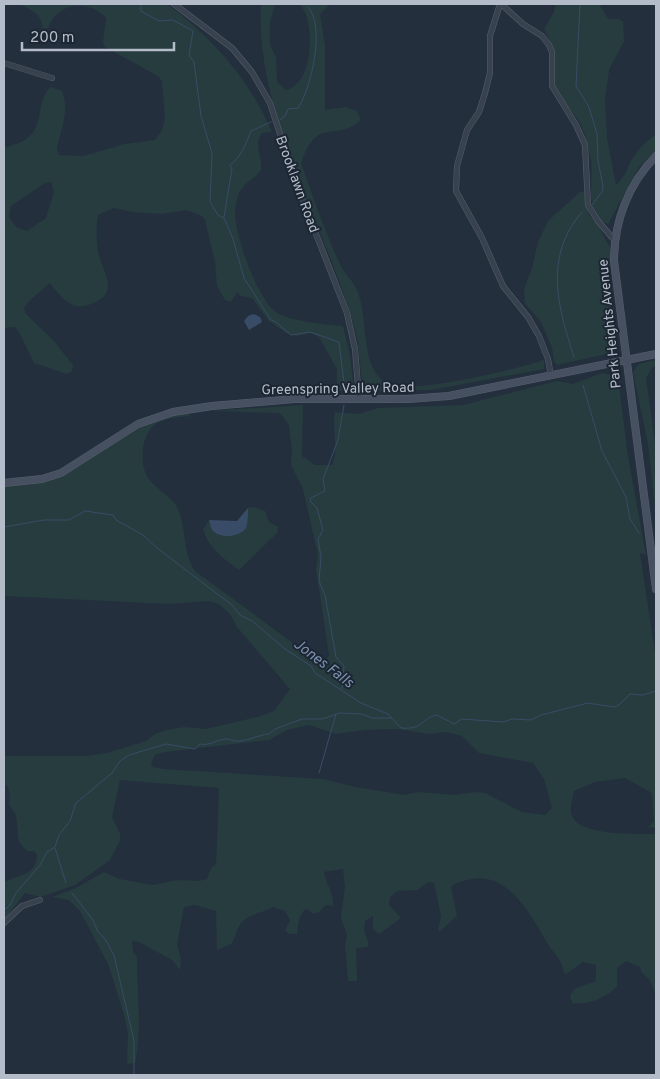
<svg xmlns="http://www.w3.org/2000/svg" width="660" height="1079" font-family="Overpass,sans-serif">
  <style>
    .green { fill: #263c3f; fill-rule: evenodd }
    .water { fill: #394c67 }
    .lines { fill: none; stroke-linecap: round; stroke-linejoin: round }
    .stream { stroke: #394c67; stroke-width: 1 }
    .street-casing { stroke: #565f6c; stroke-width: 6 }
    .secondary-casing { stroke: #565f6c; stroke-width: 8 }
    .street { stroke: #38414e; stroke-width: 5 }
    .secondary { stroke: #465061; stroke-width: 7 }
    .labels { text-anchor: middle; stroke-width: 4; stroke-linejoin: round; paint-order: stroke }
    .street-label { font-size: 14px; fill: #b4bcc9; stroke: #1d2633 }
    .water-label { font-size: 15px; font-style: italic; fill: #7c92b1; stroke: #1d2633 }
  </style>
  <rect width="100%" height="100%" fill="#242f3e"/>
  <path class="green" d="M19,4H167C212,37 250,80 272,132L262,133C253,144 263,157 261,170C256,178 245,182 240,191C237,198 235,207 235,214C236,238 257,298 276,312C288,321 327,325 343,326L350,355L354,391H337V369L319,337L310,333L297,336L286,333L268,320L252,298L241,296L237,292L231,302L225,300L217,286L215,262L205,220L202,216L186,210L162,214L133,212L114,208L98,215C96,226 96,240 98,251C101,271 124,294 88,305C71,311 59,295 50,283L28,302L24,308L26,314L53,340L73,365L72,371L67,374L34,363L18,330L14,327L4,328V148C11,145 20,144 26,139C45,126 35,104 50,87L61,90C71,106 60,133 57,149L59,155L83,156L125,144L155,140L162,130L165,119L162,81L158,76L105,47L103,42L106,18C89,0 58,1 48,28L43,29C41,13 32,10 19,4ZM51,182L54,192L46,218L27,231L16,227L9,217L11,206L45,183Z
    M261,4H275L270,23V45L276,57L277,82L286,90C311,84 313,38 307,18C306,13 302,8 300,4H330L320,14L325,45V110L346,107L357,111L361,120C332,144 319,114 301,163C313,196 324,230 339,262C343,272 353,281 357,290C367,315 362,344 373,368C376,375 382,381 388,384C412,395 517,369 544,360V369L431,390L365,391C360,376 360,358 358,342C355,326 349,310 344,295C313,204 255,101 261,4Z
    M556,4H599L608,19H619L623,22L624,41L609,70L605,100L607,138L616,185C624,178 626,171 631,161C637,150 647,141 656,134V150L639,167L608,224C583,217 594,178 591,160C588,146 585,132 578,120C569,106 554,95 552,77C548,54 558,55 544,29L554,12Z
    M580,192H584L589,215L597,223L610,248V299L615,348L611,353L557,365L554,361L552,348L540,320L525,304L524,289L532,268L538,242L548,221Z
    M656,360V365L652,368L646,378L656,451V515L648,444L633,372L639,364Z
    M602,373L612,375L619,385L628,456L646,555L640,553L656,660V827L648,828L654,821L652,793L625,778L595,782L574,791C573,799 568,810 573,818C584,836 637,834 656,834V996L650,980L642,973L640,967L626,961L617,968V986C608,997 587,1006 572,1003L570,996L574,989L596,981V965L583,962L566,974L564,972C561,958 554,954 547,943C532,917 509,872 472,879C464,881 457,881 451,887L457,916L440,931H438L441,916L434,883L428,882L418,890L397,891L390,897L389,905L401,918L379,934L373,929V916L365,921L364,931L369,944L367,947L356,948L357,981H348L345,946L347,935L341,918L345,887L343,869L324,872C326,885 334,892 333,906L326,905L319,912L313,914L307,909L304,910L299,919L297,934H289L285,931L290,920L285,911L273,907C262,914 248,913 240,925C236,930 236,938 231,944L217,950L216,911L195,905L184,907L177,944L181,959L180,970L172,960L139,942L132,941L133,952L137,956C136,992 143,1027 135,1063L127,1064L128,1034L124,1014L108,964L80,911L69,900L52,897L76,888L104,872L119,879L153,885L177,880L199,881L207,879L211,868L216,864L219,788L120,780L112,817L120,834V841L110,860L75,885L58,891L40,897L25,893L4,920V883C17,873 36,878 37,855L34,851H27L19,842L16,815L9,805L10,794L7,785L4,786V756H86L107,753L146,741L155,734L167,730L185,727L205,729L261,716L274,711L290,689L237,627L230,614L219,604L209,601L169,604L4,596V486C23,484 41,485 60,477C80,468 96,453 114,441C138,426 161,417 188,412L190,416C180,417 166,418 157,423C141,432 138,466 149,479C157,490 172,496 178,509C187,530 182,552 195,571L316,660L325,662L329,655L316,569L318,555L303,489L291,465L292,451L289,425L280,413L210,411L303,405L302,456L315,465H332C339,448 332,431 335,412L359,414L378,408L463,405L557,381L573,384ZM309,725L336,734L364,730L396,729L430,734L446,732L462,736L479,753L533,763L544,779L552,808L545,815L522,812L485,793L475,792L455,795L418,792L405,795L355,787L323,779L163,769L153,767L151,763L155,755L165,752L269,740L287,730Z
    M254,507L265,511L269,522L278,527L277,533L239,570C223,558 209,549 203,529L209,520L213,531L246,527L248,508Z"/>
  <path class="water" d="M254,314L260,317L262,322L249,330L244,321L248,316Z
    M248,508C248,514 248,523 246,528C240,537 221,539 213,531C211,529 210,523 209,520L237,521Z"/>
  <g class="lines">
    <path class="stream" d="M141,4V11L159,21L173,20L193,31L189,55L194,62L201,116L212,153L210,202L218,215L224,218L233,239L244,278L271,320L276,322L291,335L310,332L339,342L345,391
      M580,4L576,86L589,107L597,134L598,161L603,186L602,192L592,205
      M280,120L285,116L288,109L298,108C311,89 326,26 308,7
      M224,217L232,169L230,165C241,157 246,144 251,131L271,122
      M574,357C558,307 543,257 582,212
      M583,385L602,451L626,497L630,519L639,533
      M4,527L44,520H69L85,511L113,515L116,520L143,535L157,548L232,605L240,615L252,621L285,649L311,666L315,673L361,703L388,714L401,728C424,730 421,718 437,715L454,724L462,719L503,722L512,719L531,720L541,715L588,703L614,707L619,705L630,694L643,695L656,691
      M342,689L344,666L336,657L325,595L319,581L321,557L318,539L323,530L317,508L310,501L311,498L325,491L323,479L338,440L344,405
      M319,773L336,714
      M55,848L66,883
      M72,893L93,920L98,932L105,939L114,955L134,1041V1075
      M4,910L10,905L16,893L40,865L47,852L55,847L59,835L70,821L76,803L112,773L120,761L129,755L166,744L195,749L200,744C211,746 217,739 227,739C230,739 232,741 235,741C247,742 257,735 269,734L275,729L302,719H322L340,713L362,714L372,718H391"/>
    <g class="street-casing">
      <path id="street" d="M174,4L232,48L252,72L270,103L296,183L347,313L355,349L359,399
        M500,4L490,36V73L485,93L479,112L467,130L457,166L456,191L482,238L503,286L528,317L539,336L548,359L551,376
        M501,4L523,24L542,36L549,45L552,52V86L576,125L585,145L588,205L598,221L615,241
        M4,63L52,78
        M4,923L22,906L40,900"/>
    </g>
    <g class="secondary-casing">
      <path id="secondary" d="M656,156C628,184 614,222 614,261L656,589
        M4,483L42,479L61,473L138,424L173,412L212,406L294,399H408L449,396L656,354"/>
    </g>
    <use href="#street" class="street"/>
    <use href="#secondary" class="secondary"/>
  </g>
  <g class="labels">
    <g class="street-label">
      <text transform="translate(298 184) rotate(70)" y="5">Brooklawn Road</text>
      <text transform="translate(609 324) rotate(-96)" y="5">Park Heights Avenue</text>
      <text transform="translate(338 388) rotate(-1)" y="5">Greenspring Valley Road</text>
    </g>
    <g class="water-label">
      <text transform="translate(324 663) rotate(37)" y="5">Jones Falls</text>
    </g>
  </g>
  <rect width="660" height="1079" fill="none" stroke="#b4bcc9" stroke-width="10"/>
  <path d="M22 42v8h152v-8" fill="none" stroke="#b4bcc9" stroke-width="2.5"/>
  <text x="30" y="42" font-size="15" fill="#b4bcc9" stroke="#1d2633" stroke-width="4" paint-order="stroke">200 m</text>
</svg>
